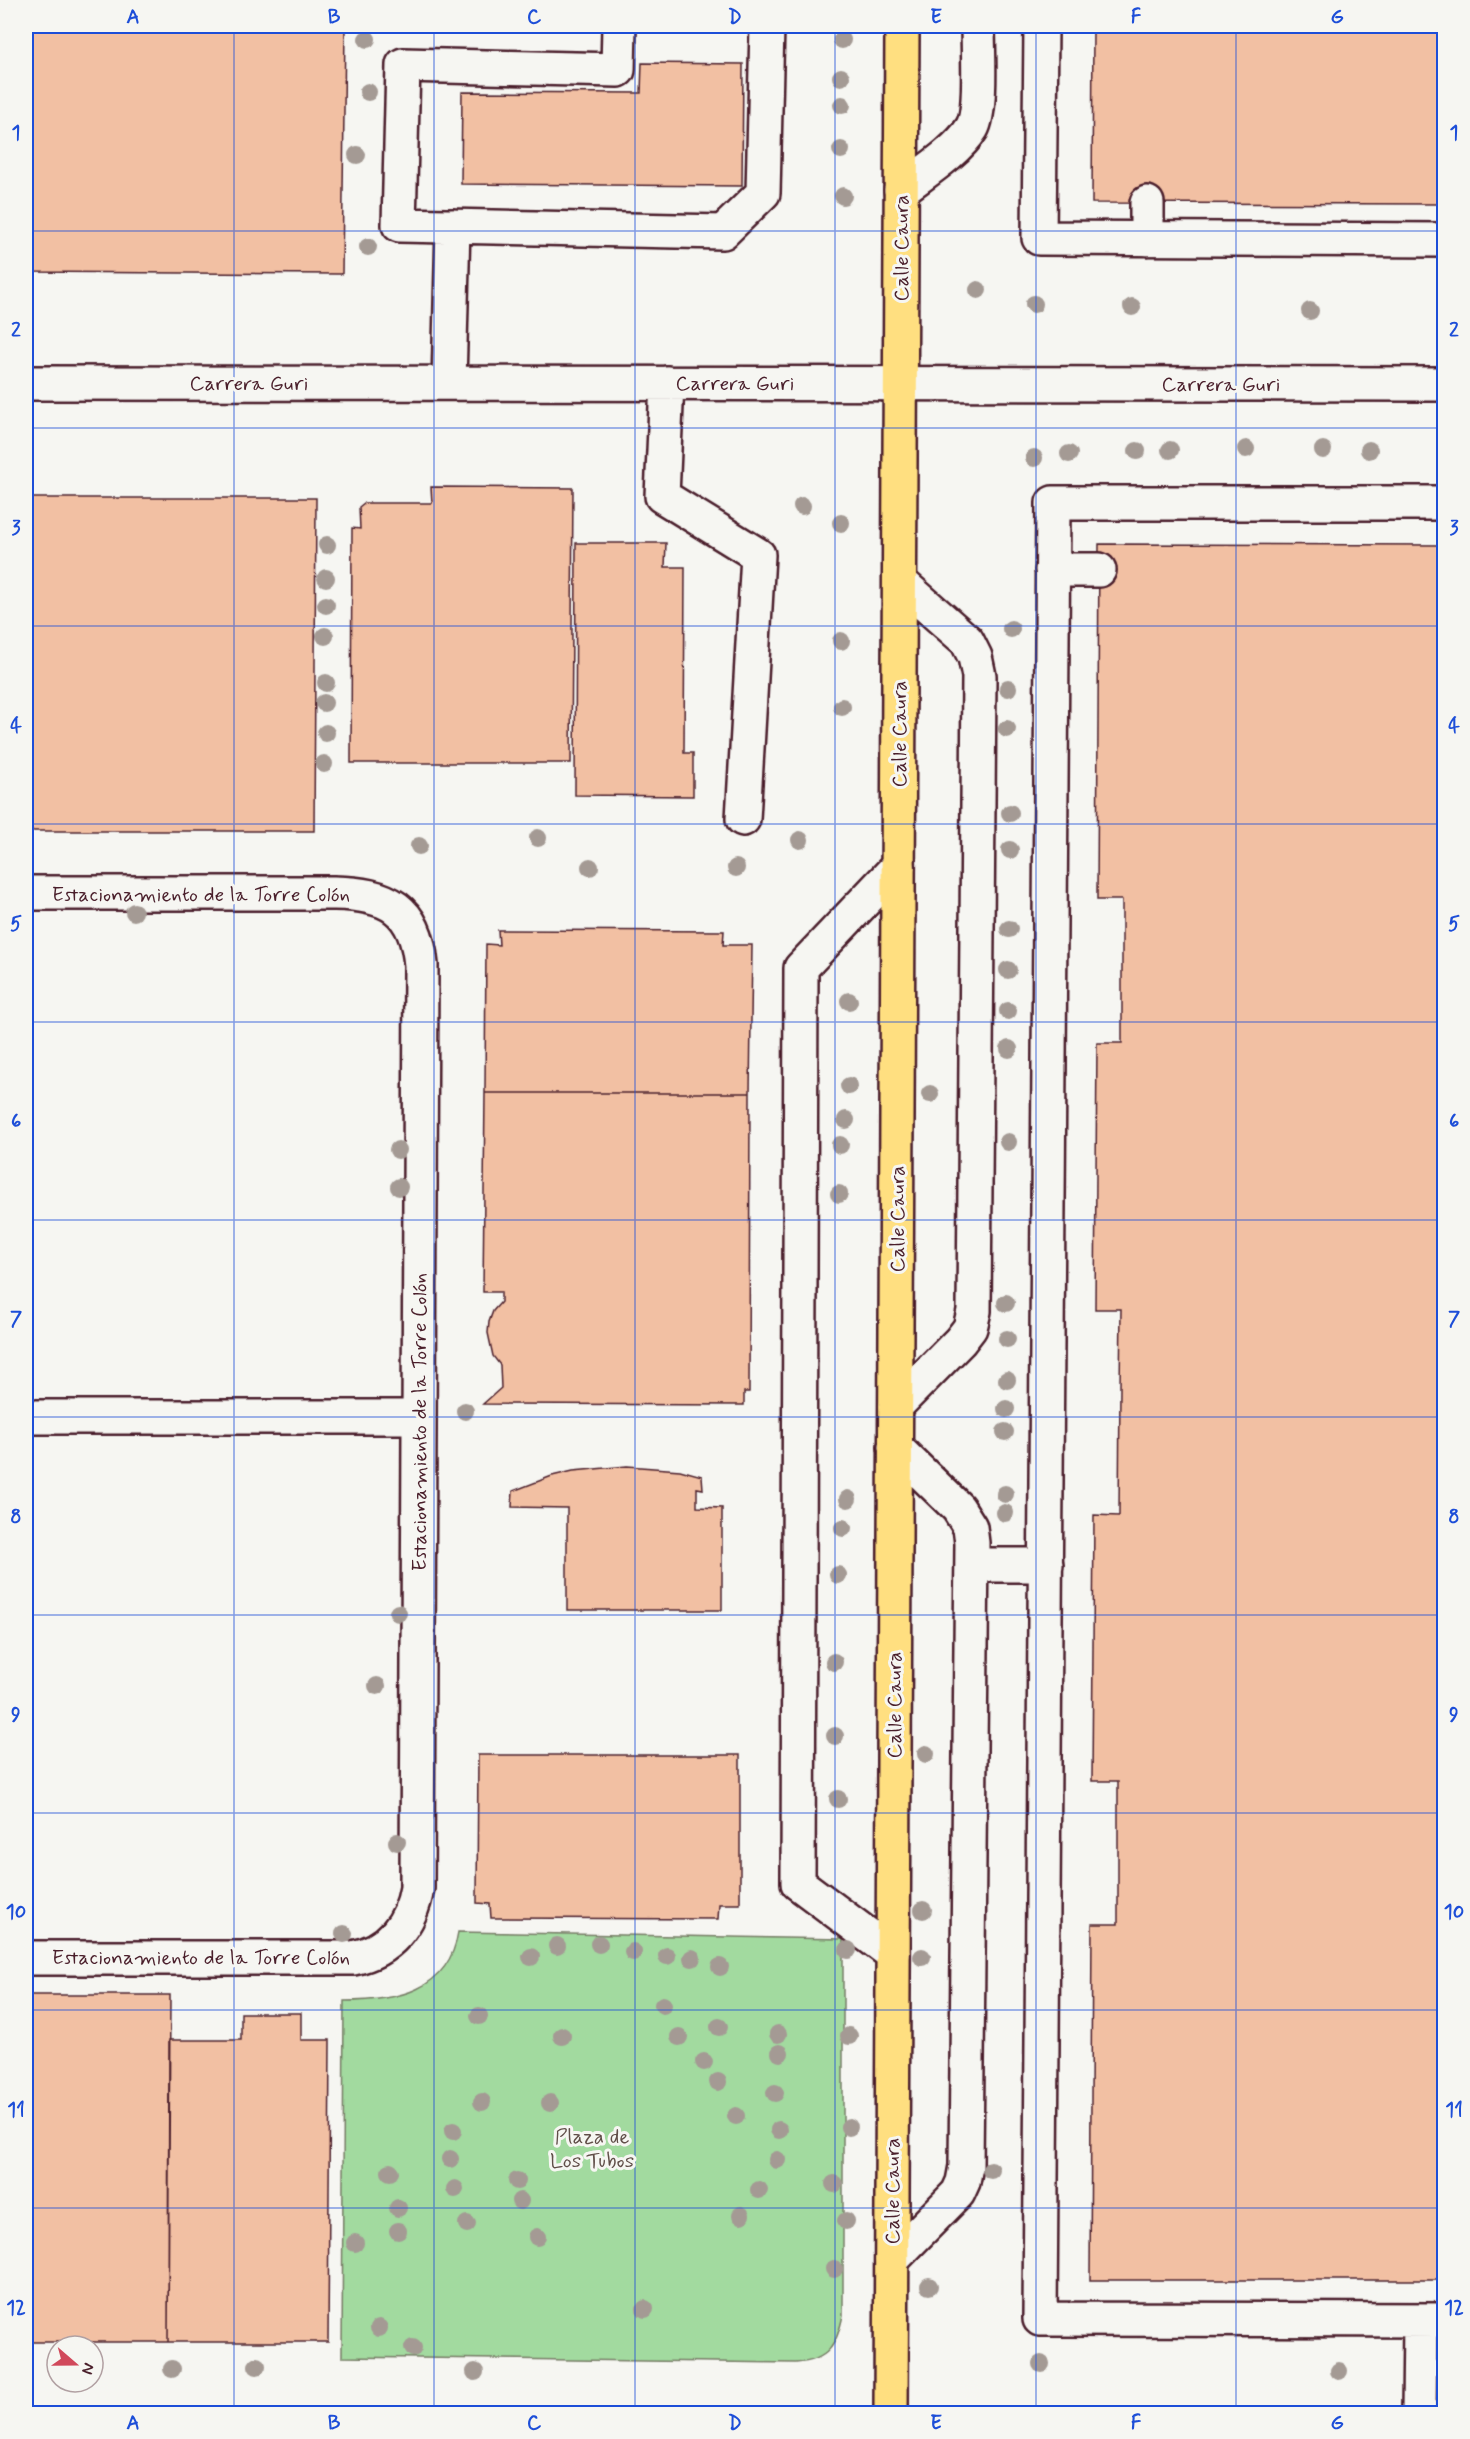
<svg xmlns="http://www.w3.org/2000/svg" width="1470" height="2439" font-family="Mynerve,sans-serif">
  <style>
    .green { fill: #a2da9f; stroke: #767c65; stroke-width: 1.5 }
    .building { fill: #f2c0a3; stroke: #4a1f2b; stroke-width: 1.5 }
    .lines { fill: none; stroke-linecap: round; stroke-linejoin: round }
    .minor-casing { stroke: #4a1f2b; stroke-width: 38 }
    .major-casing { stroke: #4a1f2b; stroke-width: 38 }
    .minor { stroke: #f6f6f2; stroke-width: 33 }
    .major { stroke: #ffdf80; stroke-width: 33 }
    .tree { fill: #a49a94 }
    .grid { fill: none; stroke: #1d4ed8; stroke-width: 1.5; stroke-opacity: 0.55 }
    .labels { text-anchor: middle; stroke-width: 6; stroke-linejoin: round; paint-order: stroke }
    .street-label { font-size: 21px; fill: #4a1f2b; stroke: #f6f6f2 }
    .park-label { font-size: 21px; fill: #604e48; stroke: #f6f6f2 }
    .neatline { fill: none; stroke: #1d4ed8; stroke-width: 2 }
    .grid-label { font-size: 20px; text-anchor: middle; font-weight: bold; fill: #1d4ed8 }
  </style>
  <rect width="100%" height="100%" fill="#f6f6f2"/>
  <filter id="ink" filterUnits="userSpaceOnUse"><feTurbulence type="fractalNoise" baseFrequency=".0167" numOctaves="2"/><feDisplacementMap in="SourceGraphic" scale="12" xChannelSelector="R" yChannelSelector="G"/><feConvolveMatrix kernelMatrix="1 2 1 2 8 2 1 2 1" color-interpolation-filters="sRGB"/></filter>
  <g filter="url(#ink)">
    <path class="green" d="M458,1932L843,1939V2315C837,2344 829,2361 796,2363L342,2357L344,2001C395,2001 449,1992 458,1932Z"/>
    <path class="building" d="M26,26H345L342,274L26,272Z
      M1093,26H1444V204L1092,203Z
      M642,63L743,64L742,186L461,184L462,92L641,93Z
      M431,487L573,488L571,763H351L352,528L360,529L359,507L364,503H432Z
      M26,498H316L314,831H26Z
      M576,543H666L665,567H685L684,753H693V796L575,795Z
      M1099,544L1444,545V2280H1090L1092,1924H1118V1781H1092L1094,1515L1119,1516L1120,1388L1121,1309H1095L1097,1043H1122V900H1097Z
      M498,930L724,931L723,945H752L750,1093H485L486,944L499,945Z
      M485,1093H750L749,1392H744V1405L483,1404L501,1388L500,1365L493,1356L488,1333L489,1322L493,1311L501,1302V1292H483Z
      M627,1466L680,1470L702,1476L703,1489L697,1488V1507L722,1508V1610H567V1508L512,1507L513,1491L552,1476L573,1471Z
      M478,1755H740V1904H719L718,1919L491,1918L490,1904L477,1903Z
      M26,1995H170L168,2342H26Z
      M241,2013H301V2040H330L328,2342H168L169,2040H241Z"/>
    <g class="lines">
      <g class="minor-casing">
        <path id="minor" d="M619,26L618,70L403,65L399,225L723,232L763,193L767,26
          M1041,26L1039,238L1444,240
          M901,190C923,173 958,151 972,128C982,111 978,48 978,26
          M1147,239V203
          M26,383L1444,384
          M449,383L453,226
          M667,383L662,496L758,555L743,819
          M1444,503H1053L1040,2319L1444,2320
          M1052,570H1099
          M26,893H334C388,894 416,908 421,965L417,1888C411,1924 389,1951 353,1958H26
          M896,1406L960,1341L970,1328L974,1311L979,676L975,657L967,641L900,582
          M26,1417H419
          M972,1565H1046
          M893,1954L798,1883L801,968L898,866
          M892,2260L958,2193L963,2182L966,2166L972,1543L970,1527L958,1508L895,1447
          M1419,2414L1420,2320"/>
      </g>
      <g class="major-casing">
        <path id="major" d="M891,2414L902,26"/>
      </g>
      <use href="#minor" class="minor"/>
      <use href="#major" class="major"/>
    </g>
    <g class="tree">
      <circle cx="367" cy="39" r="9"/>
      <circle cx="842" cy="40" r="9"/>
      <circle cx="841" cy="77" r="9"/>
      <circle cx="368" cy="92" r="9"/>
      <circle cx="842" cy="105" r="9"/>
      <circle cx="841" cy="150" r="9"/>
      <circle cx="357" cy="155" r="9"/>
      <circle cx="843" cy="196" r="9"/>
      <circle cx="368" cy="247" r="9"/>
      <circle cx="978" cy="290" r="9"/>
      <circle cx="1034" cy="304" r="9"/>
      <circle cx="1132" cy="307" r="9"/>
      <circle cx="1310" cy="311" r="9"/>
      <circle cx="1246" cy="449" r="9"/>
      <circle cx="1170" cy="450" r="9"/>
      <circle cx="1323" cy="450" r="9"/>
      <circle cx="1369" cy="450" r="9"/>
      <circle cx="1137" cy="451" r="9"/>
      <circle cx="1069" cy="454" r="9"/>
      <circle cx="1034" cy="458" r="9"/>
      <circle cx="802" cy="506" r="9"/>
      <circle cx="841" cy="523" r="9"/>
      <circle cx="327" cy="545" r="9"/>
      <circle cx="326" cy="578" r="9"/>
      <circle cx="326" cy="605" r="9"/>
      <circle cx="1011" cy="629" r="9"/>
      <circle cx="325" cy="636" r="9"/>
      <circle cx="841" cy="641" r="9"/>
      <circle cx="326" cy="683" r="9"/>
      <circle cx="1008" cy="688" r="9"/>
      <circle cx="324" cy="703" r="9"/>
      <circle cx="842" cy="707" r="9"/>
      <circle cx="1007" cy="729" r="9"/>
      <circle cx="326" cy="733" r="9"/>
      <circle cx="324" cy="764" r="9"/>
      <circle cx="1010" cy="813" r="9"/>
      <circle cx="538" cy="838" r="9"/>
      <circle cx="800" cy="840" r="9"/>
      <circle cx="419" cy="846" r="9"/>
      <circle cx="1010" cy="850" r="9"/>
      <circle cx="590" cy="867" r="9"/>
      <circle cx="736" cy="868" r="9"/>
      <circle cx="134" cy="912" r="9"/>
      <circle cx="1009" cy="929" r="9"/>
      <circle cx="1008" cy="970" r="9"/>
      <circle cx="849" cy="1001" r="9"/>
      <circle cx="1008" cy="1011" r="9"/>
      <circle cx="1009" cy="1049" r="9"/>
      <circle cx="849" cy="1086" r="9"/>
      <circle cx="930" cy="1094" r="9"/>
      <circle cx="846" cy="1120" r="9"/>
      <circle cx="1008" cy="1142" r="9"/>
      <circle cx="840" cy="1145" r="9"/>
      <circle cx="398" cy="1150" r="9"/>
      <circle cx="399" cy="1187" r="9"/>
      <circle cx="839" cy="1194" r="9"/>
      <circle cx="1006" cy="1303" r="9"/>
      <circle cx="1007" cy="1339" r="9"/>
      <circle cx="1007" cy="1380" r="9"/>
      <circle cx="1006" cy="1409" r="9"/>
      <circle cx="465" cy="1411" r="9"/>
      <circle cx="1005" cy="1432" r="9"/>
      <circle cx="1005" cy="1494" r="9"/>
      <circle cx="848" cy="1499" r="9"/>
      <circle cx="1005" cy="1513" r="9"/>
      <circle cx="843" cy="1528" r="9"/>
      <circle cx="838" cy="1575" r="9"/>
      <circle cx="398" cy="1613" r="9"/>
      <circle cx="834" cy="1662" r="9"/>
      <circle cx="377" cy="1686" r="9"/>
      <circle cx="835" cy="1736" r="9"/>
      <circle cx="926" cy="1754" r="9"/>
      <circle cx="838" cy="1799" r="9"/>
      <circle cx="397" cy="1842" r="9"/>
      <circle cx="923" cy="1910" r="9"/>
      <circle cx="344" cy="1934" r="9"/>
      <circle cx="599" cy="1944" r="9"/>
      <circle cx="557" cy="1946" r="9"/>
      <circle cx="848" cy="1950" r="9"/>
      <circle cx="633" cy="1952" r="9"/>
      <circle cx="667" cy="1956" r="9"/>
      <circle cx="531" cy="1957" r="9"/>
      <circle cx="922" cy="1957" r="9"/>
      <circle cx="692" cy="1958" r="9"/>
      <circle cx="720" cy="1967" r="9"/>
      <circle cx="663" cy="2005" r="9"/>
      <circle cx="479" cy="2016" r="9"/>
      <circle cx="719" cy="2027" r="9"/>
      <circle cx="778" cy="2034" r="9"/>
      <circle cx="562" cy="2036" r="9"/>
      <circle cx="849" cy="2036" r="9"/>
      <circle cx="679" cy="2037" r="9"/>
      <circle cx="780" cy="2053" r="9"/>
      <circle cx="704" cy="2062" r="9"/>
      <circle cx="718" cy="2082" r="9"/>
      <circle cx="775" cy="2093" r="9"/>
      <circle cx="482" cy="2102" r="9"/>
      <circle cx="550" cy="2103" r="9"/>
      <circle cx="736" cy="2116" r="9"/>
      <circle cx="849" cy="2127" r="9"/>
      <circle cx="779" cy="2130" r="9"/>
      <circle cx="453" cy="2131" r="9"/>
      <circle cx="450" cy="2159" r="9"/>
      <circle cx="777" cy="2160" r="9"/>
      <circle cx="991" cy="2170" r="9"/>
      <circle cx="390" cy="2172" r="9"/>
      <circle cx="517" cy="2181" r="9"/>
      <circle cx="834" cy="2184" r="9"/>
      <circle cx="455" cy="2189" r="9"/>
      <circle cx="759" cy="2190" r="9"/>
      <circle cx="520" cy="2201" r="9"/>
      <circle cx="398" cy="2208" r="9"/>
      <circle cx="741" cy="2215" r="9"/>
      <circle cx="846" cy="2221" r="9"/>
      <circle cx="467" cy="2224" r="9"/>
      <circle cx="398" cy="2231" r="9"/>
      <circle cx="537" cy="2237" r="9"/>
      <circle cx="355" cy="2243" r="9"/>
      <circle cx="834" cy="2269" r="9"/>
      <circle cx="929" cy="2286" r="9"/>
      <circle cx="645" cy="2309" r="9"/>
      <circle cx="379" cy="2328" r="9"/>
      <circle cx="413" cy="2348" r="9"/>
      <circle cx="1041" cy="2364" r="9"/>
      <circle cx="257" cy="2366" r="9"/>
      <circle cx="172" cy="2369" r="9"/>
      <circle cx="1339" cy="2371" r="9"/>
      <circle cx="475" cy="2372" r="9"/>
    </g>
  </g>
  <path class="grid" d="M234,26V2414M434,26V2414M635,26V2414M835,26V2414M1036,26V2414M1236,26V2414M26,231H1444M26,428H1444M26,626H1444M26,824H1444M26,1022H1444M26,1220H1444M26,1417H1444M26,1615H1444M26,1813H1444M26,2010H1444M26,2208H1444"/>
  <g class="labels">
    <g class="street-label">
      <text transform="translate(901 248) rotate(-90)" y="7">Calle Caura</text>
      <text x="249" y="390">Carrera Guri</text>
      <text x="735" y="390">Carrera Guri</text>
      <text x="1221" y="391">Carrera Guri</text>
      <text transform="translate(899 734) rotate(-90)" y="7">Calle Caura</text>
      <text x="201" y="901">Estacionamiento de la Torre Colón</text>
      <text transform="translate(897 1219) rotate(-90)" y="7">Calle Caura</text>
      <text transform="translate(419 1422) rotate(-90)" y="7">Estacionamiento de la Torre Colón</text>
      <text transform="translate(894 1705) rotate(-90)" y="7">Calle Caura</text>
      <text x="201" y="1964">Estacionamiento de la Torre Colón</text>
      <text transform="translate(892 2191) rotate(-90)" y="7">Calle Caura</text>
    </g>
    <g class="park-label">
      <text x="592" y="2143">Plaza de<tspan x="592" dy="24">Los Tubos</tspan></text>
    </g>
  </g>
  <rect width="1470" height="2439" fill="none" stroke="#f6f6f2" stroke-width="66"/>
  <g transform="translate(75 2364) rotate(110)"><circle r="28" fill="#f6f6f2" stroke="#b1a0a2" stroke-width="1.5"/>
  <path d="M0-4.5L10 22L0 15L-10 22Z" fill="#d1495b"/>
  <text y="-9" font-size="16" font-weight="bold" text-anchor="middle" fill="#4a1f2b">N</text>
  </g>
  <rect x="33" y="33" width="1404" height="2373" class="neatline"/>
  <g class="grid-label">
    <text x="133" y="23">A</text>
    <text x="334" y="23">B</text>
    <text x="534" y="23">C</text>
    <text x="735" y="23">D</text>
    <text x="936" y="23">E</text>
    <text x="1136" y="23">F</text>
    <text x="1337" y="23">G</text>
    <text x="16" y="139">1</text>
    <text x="1454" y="139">1</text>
    <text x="16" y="336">2</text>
    <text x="1454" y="336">2</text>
    <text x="16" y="534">3</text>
    <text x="1454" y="534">3</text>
    <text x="16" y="732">4</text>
    <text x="1454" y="732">4</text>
    <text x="16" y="930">5</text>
    <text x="1454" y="930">5</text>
    <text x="16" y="1127">6</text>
    <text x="1454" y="1127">6</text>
    <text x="16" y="1325">7</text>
    <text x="1454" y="1325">7</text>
    <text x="16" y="1523">8</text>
    <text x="1454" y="1523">8</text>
    <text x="16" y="1721">9</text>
    <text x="1454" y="1721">9</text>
    <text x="16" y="1918">10</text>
    <text x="1454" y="1918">10</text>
    <text x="16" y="2116">11</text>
    <text x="1454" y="2116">11</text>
    <text x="16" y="2314">12</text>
    <text x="1454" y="2314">12</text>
    <text x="133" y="2429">A</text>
    <text x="334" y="2429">B</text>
    <text x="534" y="2429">C</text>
    <text x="735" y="2429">D</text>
    <text x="936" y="2429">E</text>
    <text x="1136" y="2429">F</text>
    <text x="1337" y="2429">G</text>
  </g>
</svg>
